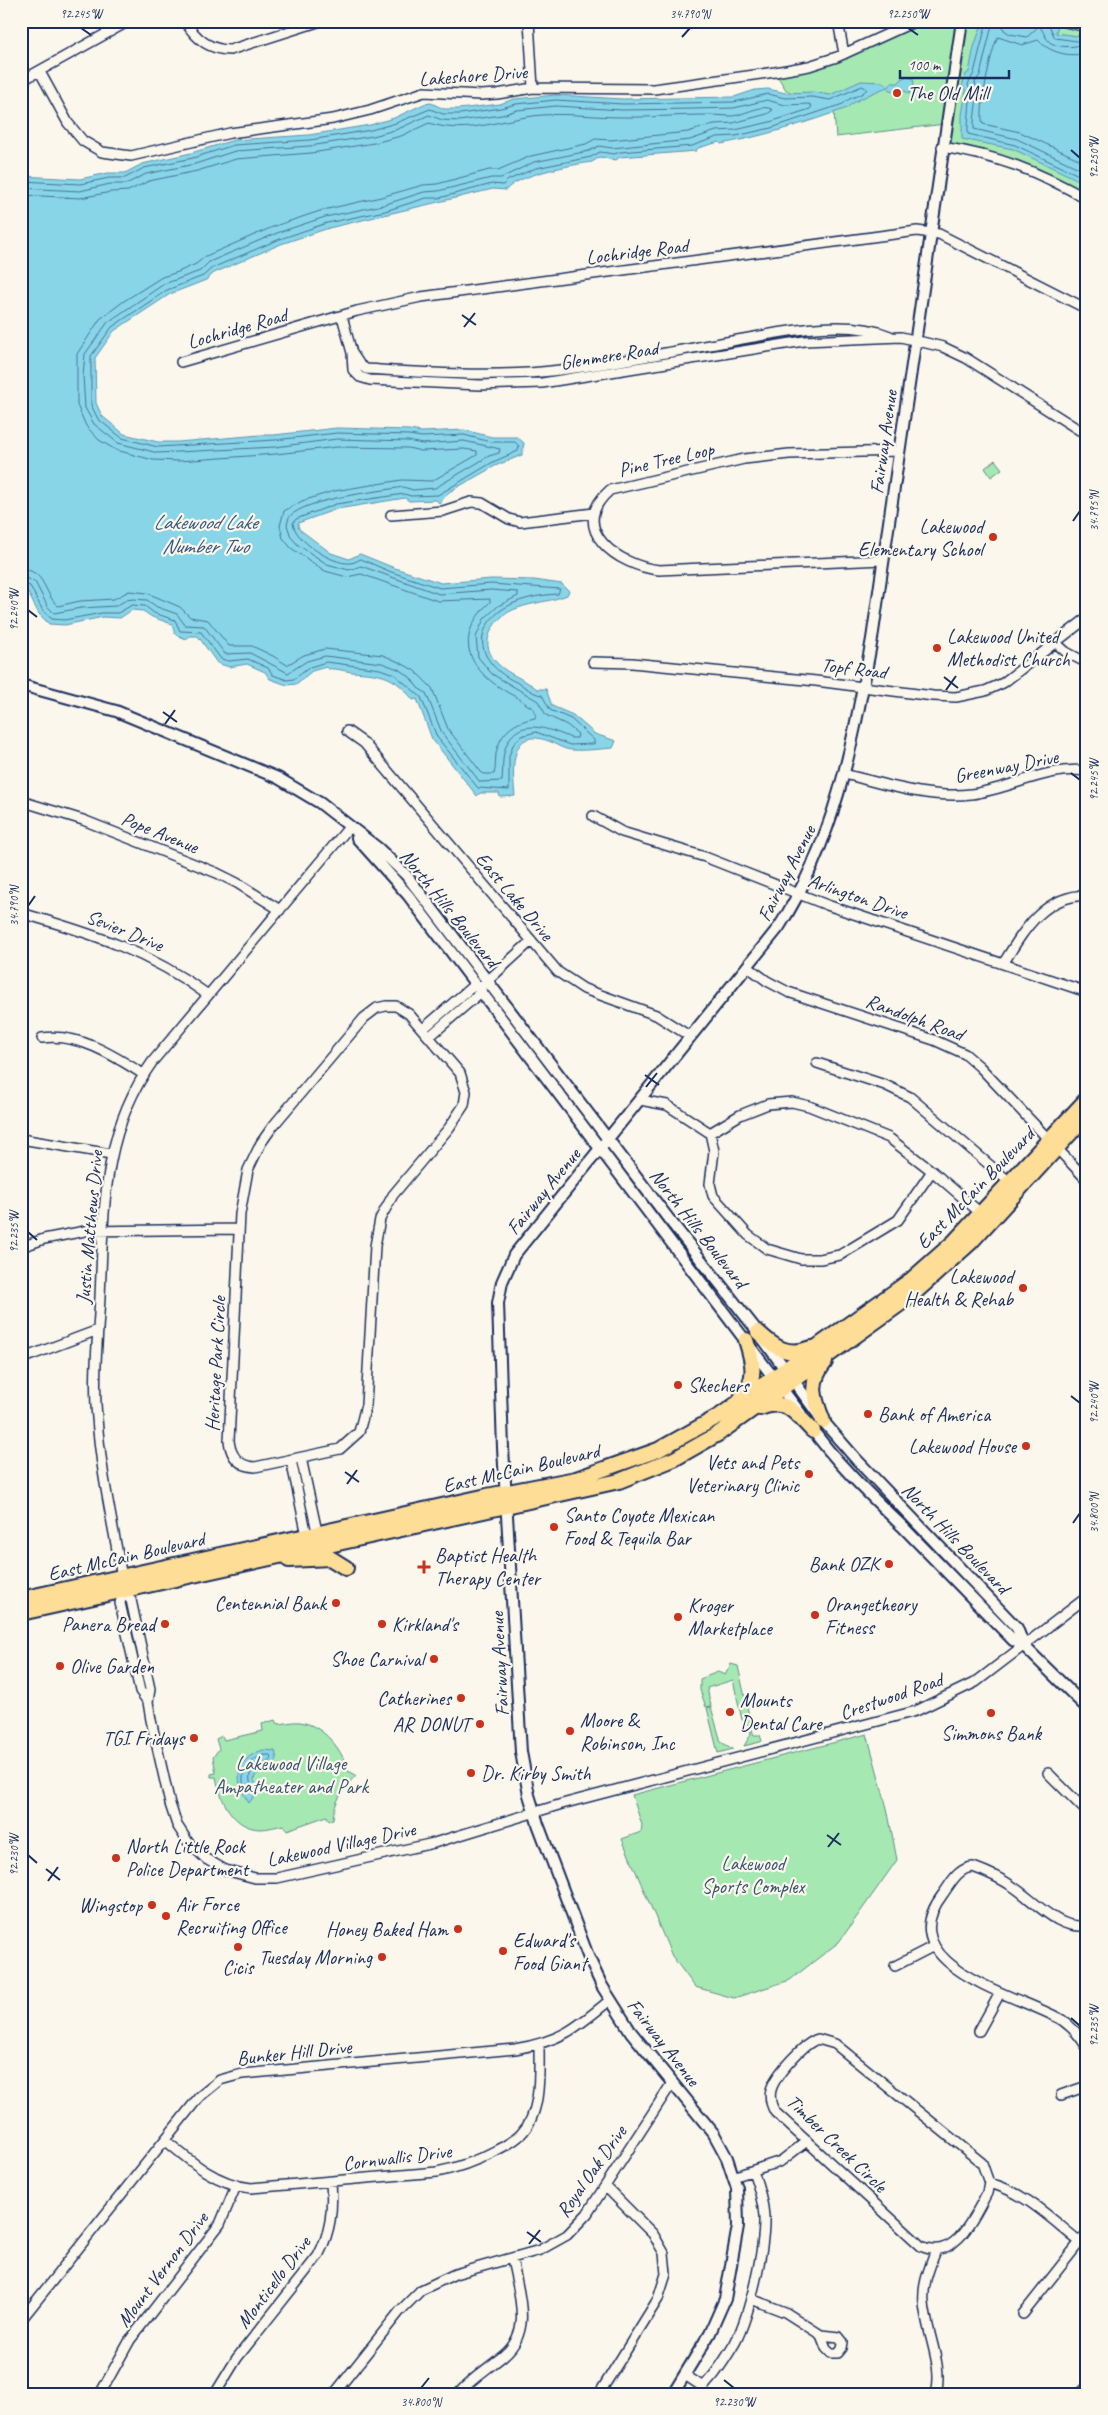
<svg xmlns="http://www.w3.org/2000/svg" width="1108" height="2415" font-family="Caveat,sans-serif">
  <style>
    .green { fill: #a5e8b2; stroke: #608c88 }
    .water { fill: #88d5e8; stroke: #5c93b1 }
    .lines { fill: none; stroke-linecap: round; stroke-linejoin: round }
    .shore { stroke: #477195; stroke-width: 1 }
    .minor-casing { stroke: #1b2f5e; stroke-width: 12 }
    .tertiary-casing { stroke: #1b2f5e; stroke-width: 14 }
    .primary-casing { stroke: #1b2f5e; stroke-width: 18 }
    .minor { stroke: #fbf7ec; stroke-width: 9 }
    .tertiary { stroke: #fbf7ec; stroke-width: 10 }
    .primary { stroke: #fedd96; stroke-width: 14 }
    .ticks { fill: none; stroke: #1b2f5e; stroke-width: 2 }
    .poi-dot { fill: #c8321e; stroke: #fbf7ec; stroke-width: 2 }
    .labels { text-anchor: middle; stroke-width: 4.5; stroke-linejoin: round; paint-order: stroke }
    .street-label { font-size: 20px; fill: #1b2f5e; stroke: #fbf7ec }
    .poi-label { font-size: 20px; fill: #1b2f5e; stroke: #fbf7ec; text-anchor: start }
    .park-label { font-size: 20px; fill: #37546f; stroke: #fbf7ec }
    .water-label { font-size: 21px; font-style: italic; fill: #365880; stroke: #fbf7ec }
    .neatline { fill: none; stroke: #1b2f5e; stroke-width: 2 }
    .ticks-label { font-size: 12px; text-anchor: middle; fill: #1b2f5e }
  </style>
  <rect width="100%" height="100%" fill="#fbf7ec"/>
  <filter id="ink" filterUnits="userSpaceOnUse"><feTurbulence type="fractalNoise" baseFrequency=".02" numOctaves="2"/><feDisplacementMap in="SourceGraphic" scale="10" xChannelSelector="R" yChannelSelector="G"/><feConvolveMatrix kernelMatrix="1 2 1 2 8 2 1 2 1" color-interpolation-filters="sRGB"/></filter>
  <g filter="url(#ink)">
    <path class="green" d="M916,21H1058L1087,28V199L1035,172L942,147L945,124L836,137L834,112L824,94L792,93L786,90L775,72L822,62Z
      M995,460L1002,469L991,477L985,468Z
      M731,1664L738,1666L753,1733L754,1735H760L762,1741L760,1742L744,1746L751,1734L749,1726L742,1720L733,1680L707,1688L711,1706L706,1707L700,1690V1679L718,1672L725,1675Z
      M711,1707L721,1742L733,1749L718,1753L707,1708Z
      M275,1720L277,1724C284,1724 293,1721 300,1722C323,1725 343,1750 348,1771L356,1775C344,1788 334,1801 333,1819L329,1821L327,1816L287,1830L284,1825C277,1826 268,1829 261,1829C233,1829 220,1800 216,1777H211V1774L216,1773L213,1757L219,1749L216,1739L222,1736L224,1740L263,1731L262,1724Z
      M867,1734L887,1808L897,1860L839,1942L790,1980L734,1998L695,1987L672,1956L622,1839L641,1832L642,1825L632,1795Z"/>
    <path class="water" d="M983,21H1003L1024,26L1028,21H1043L1058,25L1056,33L1077,36L1083,30L1087,31V184L1013,149L962,139V115L966,91L962,86L966,74L969,72L974,47Z
      M904,77L913,78L914,85L909,94L905,91L894,92L888,89L891,83H898Z
      M861,81L883,82L888,87C880,89 850,103 847,108C806,123 764,136 721,144L719,142L698,148L696,151L620,157L616,160L600,157L592,162C571,165 519,174 506,190L493,189L329,228L281,244L214,273L206,280L170,294L114,331L95,358L96,403L102,416L124,434L158,442H178L260,435H274L337,428L409,430L422,432L464,430L492,437H517L524,443L522,455L495,466L449,492L439,503L436,500L409,501L405,498L337,509L298,523L299,529L331,553L349,559L360,554L392,567L441,583L491,579L534,580L562,584L569,591L567,595C541,606 503,601 490,633C485,645 489,655 498,664C509,675 525,679 537,689H546L552,706L573,715L595,734L616,741L613,748C600,749 584,751 571,750C561,749 552,741 542,739C508,730 513,776 515,796L500,797L499,793H480L477,796L432,739L417,699L413,700C394,675 382,674 352,672C344,671 336,668 328,669L326,667L312,671L296,684L287,685L270,679L265,672L247,664L229,667L217,663L198,636H190L186,639L175,634L172,624L152,617L143,611L132,610L120,618L103,617L65,625L49,624L39,614L26,589L21,587V176L80,179L108,173H125L142,164L191,153L234,140L309,135L370,125L394,118L424,104L431,103L444,109H459L500,104L514,99L556,95L623,99L734,97L755,90L768,89L786,93L813,92L830,95Z
      M263,1750L275,1751L277,1759L272,1767H264L255,1776L254,1781L259,1789L249,1803C234,1782 234,1759 263,1750Z"/>
    <g class="lines">
      <path class="shore" d="M987,21L974,73L968,84C973,94 967,120 968,134L1015,145L1087,179
        M993,21L980,75L975,82C980,96 973,114 974,129L1017,139L1087,172
        M1001,21L1004,30L1010,34L1027,37L1039,26C1044,31 1045,39 1051,43C1059,48 1079,48 1087,42
        M1047,21L1055,38L1077,41L1087,35
        M1087,52C1071,59 1049,52 1038,40L1022,45L998,37C991,48 978,114 983,124L1020,132L1087,163
        M21,181L80,184L109,178H125L144,168L193,158L234,145L310,140L371,130L396,123L430,109L443,114H460L501,108L516,104L556,100L623,104L734,102L768,94L785,98L812,97L830,100L862,86L867,89C861,97 850,96 843,104L771,128L736,136L717,137L692,146L620,152L614,154L600,152L591,157L536,168L508,180L503,185L492,184L439,198H426L385,211L327,223L280,239L212,268L203,276L167,290L112,327L91,356V405L98,419L122,438L158,447L275,440L337,433L409,435L422,437L464,435L491,442H515L519,446L518,451L493,462L438,495L411,496L404,494L336,504L296,519L293,523C294,540 333,565 350,563C354,563 358,560 361,559L391,572L440,588L491,584L560,589L558,594C539,595 516,599 500,611C468,636 484,667 516,682C525,686 532,694 542,695L550,710L571,719L594,740V744L570,745L536,732L521,736L513,745L509,756V790L478,788L437,737L421,697L394,674L380,669L326,662L310,667L294,679L287,680L273,675L268,668L248,659L229,661L221,659L201,632L180,631L175,620L154,613L145,606L132,605L118,613H102L64,620L52,619L43,611L30,586L21,583
        M21,188L80,191L110,184H126L146,174L195,164L235,151L310,146L373,136L398,129L429,115L442,120L459,121L502,115L517,110L556,106L622,110L693,109L734,108L767,100L785,105L809,104L812,106L810,109L770,122L735,130L716,131L690,140L612,148L599,146L589,151L534,162L501,178H491L438,191L424,192L383,205L325,217L277,233L209,262L200,271L164,284L108,322L85,354L83,376L85,408L94,424L118,443L158,453L275,447L337,439L408,441L422,444L464,441L500,449L499,453L489,456L435,488L413,490L403,487C376,492 307,498 289,517L287,525L291,537L298,545L327,564L349,570L361,566L439,594L491,590L518,592V596L498,606L484,619L476,637L478,657L492,674L538,701L546,715L567,725L578,734L577,738H571C545,727 513,715 504,753C502,762 503,772 502,781L480,782L442,733L426,693L418,688L410,677L398,669L382,663L325,656L307,661L288,673L250,653L225,654L204,626L185,625L177,614L157,607L147,600L133,599L126,600L116,606L81,608L54,613L48,607L35,582L21,576
        M21,195L80,198L111,192L128,191L149,181L197,171L236,159L311,153L374,143L401,136L429,123C467,136 504,118 542,115C569,113 595,117 622,117C658,118 694,113 729,116C742,117 762,102 773,110L767,114L733,123L714,124L688,132L611,140L595,139L586,144L531,156L498,170H489L437,184L423,185L381,197L323,210L275,226L206,256L196,264L178,272L162,277L124,301L100,319L77,354V405L86,426L99,440L116,450L153,460L179,461L276,454L337,447L408,448L421,451L464,449L477,451V455L432,481L402,480L334,491L302,501L284,511L280,526L283,538L291,548L325,571L347,577L361,574L438,601L490,599V602C448,642 473,675 516,697C522,700 526,705 533,708L536,716L535,718C514,722 500,732 496,754C495,761 496,768 494,774H484L481,772L448,729L432,688L415,671L401,663L383,655L325,649L304,655L287,665L273,656L252,646H229L208,620L190,617L180,607L147,593L129,591L114,599L80,601L58,606C43,593 46,570 21,569
        M264,1755H270L271,1759C262,1770 243,1763 252,1789L248,1792C235,1778 249,1759 264,1755Z"/>
      <g class="minor-casing">
        <path id="minor" d="M185,21C195,38 210,50 230,50L321,21
          M529,21L533,88
          M838,21L844,54
          M1061,21L1087,27
          M40,72L68,123L83,141L102,152L131,156L230,133L333,119L370,110L424,92L481,95L497,94L533,88L654,89L775,72L809,66L837,57L916,21
          M21,81L129,21
          M942,147C999,156 1037,171 1087,199
          M342,316L352,353L353,370L360,377L370,380L480,385L542,383L804,341L901,337L943,347L966,358L1087,435
          M352,353L360,365L366,369C431,373 496,378 560,370C617,363 675,351 732,341C778,333 845,317 890,336
          M181,362L357,311L421,297L917,231L939,234L1087,309
          M391,515L443,511L471,502L482,503L509,519L520,522L594,513
          M883,560L659,570C618,566 566,528 610,490L744,459L789,454L899,451
          M1056,643L1066,652L1087,663
          M593,662L632,663L816,681L933,696L956,697L985,691L1003,683L1087,618
          M347,731L364,743L558,972L584,989L656,1015L691,1037
          M844,774C885,784 928,799 971,794C1011,789 1046,766 1087,771
          M21,801L83,820L217,873L237,883L280,910
          M593,816L622,832L705,857L827,905L1087,992
          M21,913C91,933 148,951 208,995
          M1003,964C1024,930 1043,896 1087,895
          M748,967L767,981L788,992L934,1040L965,1054L980,1067L1087,1180
          M483,985L531,941
          M386,1006H396L409,1014L460,1073L466,1092L464,1105L449,1128L393,1195L380,1219L375,1246L366,1405L359,1432L340,1449L255,1467C239,1466 231,1457 229,1441L240,1214L248,1170L261,1143L273,1126L364,1018L377,1008Z
          M423,1029L475,984
          M429,1037L481,992
          M42,1038C79,1033 113,1055 143,1074
          M817,1063L885,1085L910,1097L1013,1185
          M640,1100L667,1105L710,1133L740,1115L768,1104L792,1102L809,1106L889,1138L932,1171L984,1216
          M710,1133L714,1151L710,1184L713,1196L748,1235L759,1243L767,1249L801,1259H820L840,1255L898,1220L932,1171
          M21,1139L111,1154
          M21,1247L44,1239L85,1231L239,1229
          M21,1359L98,1330
          M301,1458L318,1536
          M291,1460L308,1540
          M124,1590L131,1600L150,1689L148,1702L151,1720L170,1804L177,1825L188,1842L206,1859L225,1870L255,1878H277L434,1843L562,1804L916,1711L976,1682L1087,1597
          M148,1702L140,1691L120,1603L124,1590C115,1533 101,1476 97,1418C93,1378 98,1337 100,1297C104,1212 101,1133 153,1061L350,826
          M1048,1773L1087,1812
          M1087,1925C1059,1932 1033,1899 1012,1886C1000,1878 987,1872 973,1867C958,1868 951,1883 943,1894C887,1967 1020,1995 1062,2020C1072,2027 1081,2037 1087,2048
          M895,1966L934,1946
          M979,2031L1000,1993
          M818,2039L835,2044L982,2163L989,2183L987,2193C974,2217 955,2262 921,2246L775,2112C771,2105 769,2098 771,2090C775,2075 804,2043 818,2039Z
          M1061,2095L1087,2086
          M165,2140C191,2162 216,2184 251,2188L437,2172C458,2168 476,2161 495,2151C504,2146 514,2142 521,2134C542,2113 539,2073 539,2045
          M733,2177L781,2161L807,2141
          M989,2183C1025,2192 1051,2219 1080,2242
          M936,2250C930,2267 922,2284 924,2303C926,2332 944,2365 936,2394
          M751,2299L785,2312L821,2335
          M1023,2314L1087,2233
          M21,2320L199,2097L220,2080L242,2074L515,2049C561,2041 575,2029 610,2000
          M821,2335L839,2337L843,2342L842,2348L838,2353H831L826,2348Z
          M685,2375L703,2387
          M21,2392L23,2394
          M100,2394L130,2340L220,2224L236,2186
          M215,2394L237,2358L318,2256C331,2231 333,2210 331,2182
          M334,2394L400,2311L421,2290L455,2274L540,2250L567,2235L587,2214L672,2083
          M458,2394C471,2379 487,2369 503,2356C534,2331 518,2292 512,2259
          M599,2394L658,2299L666,2274L664,2253L653,2234L605,2186
          M701,2394C703,2384 711,2380 716,2372C723,2363 729,2353 735,2343C750,2314 765,2248 764,2216C763,2200 758,2185 753,2171
          M1080,2394L1087,2387"/>
      </g>
      <g class="tertiary-casing">
        <path id="tertiary" d="M21,685L116,711L278,778L320,803L379,849L406,875L428,903L668,1218L758,1332L823,1421L856,1459L1017,1628L1024,1646
          M357,838L408,895L801,1414
          M810,1426C836,1463 871,1496 904,1528L1013,1640L1024,1646L1087,1708
          M673,2394L710,2333L725,2299L738,2226L737,2188L727,2158L714,2134L631,2032L602,1986L588,1956L538,1824L529,1795L521,1752L503,1448L498,1303L502,1282L514,1255L779,927C836,839 853,741 872,639L962,21"/>
      </g>
      <g class="primary-casing">
        <path id="primary" d="M758,1332C775,1348 788,1357 811,1348
          M741,1398C758,1379 753,1362 746,1340
          M760,1408C787,1397 795,1413 813,1431
          M823,1421C814,1398 808,1383 825,1362
          M289,1560L330,1558L346,1568
          M21,1599L487,1496L576,1479L658,1450L721,1415L911,1280L954,1242L1087,1099
          M21,1613L619,1481L674,1459L718,1434L911,1296L971,1242L1087,1115"/>
      </g>
      <use href="#minor" class="minor"/>
      <use href="#tertiary" class="tertiary"/>
      <use href="#primary" class="primary"/>
    </g>
  </g>
  <path class="ticks" d="M81,28L91,35M908,28L918,35M682,37L690,28M1071,150L1080,158M462,315L476,325M464,327L475,313M1073,521L1080,511M28,610L37,617M944,677L958,688M946,690L956,676M163,712L177,722M165,724L175,710M1071,773L1080,780M28,906L35,896M645,1075L659,1085M646,1087L657,1073M28,1232L37,1240M1071,1396L1080,1403M345,1472L359,1482M347,1484L357,1470M1073,1523L1080,1513M827,1835L841,1845M828,1847L839,1833M28,1855L37,1863M46,1869L60,1880M48,1881L58,1867M1071,2018L1080,2026M527,2232L541,2242M529,2244L540,2230M724,2380L734,2388M421,2388L429,2378"/>
  <g class="poi-dot">
    <circle cx="897" cy="93" r="5"/>
    <circle cx="993" cy="537" r="5"/>
    <circle cx="937" cy="648" r="5"/>
    <circle cx="1023" cy="1288" r="5"/>
    <circle cx="678" cy="1385" r="5"/>
    <circle cx="868" cy="1414" r="5"/>
    <circle cx="1026" cy="1446" r="5"/>
    <circle cx="809" cy="1474" r="5"/>
    <circle cx="554" cy="1527" r="5"/>
    <circle cx="889" cy="1564" r="5"/>
    <path d="M421.5 1559.5h5v5h5v5h-5v5h-5v-5h-5v-5h5z"/>
    <circle cx="336" cy="1603" r="5"/>
    <circle cx="815" cy="1615" r="5"/>
    <circle cx="678" cy="1617" r="5"/>
    <circle cx="165" cy="1624" r="5"/>
    <circle cx="382" cy="1624" r="5"/>
    <circle cx="434" cy="1659" r="5"/>
    <circle cx="60" cy="1666" r="5"/>
    <circle cx="461" cy="1698" r="5"/>
    <circle cx="730" cy="1712" r="5"/>
    <circle cx="991" cy="1713" r="5"/>
    <circle cx="480" cy="1724" r="5"/>
    <circle cx="570" cy="1731" r="5"/>
    <circle cx="194" cy="1738" r="5"/>
    <circle cx="471" cy="1773" r="5"/>
    <circle cx="116" cy="1858" r="5"/>
    <circle cx="152" cy="1905" r="5"/>
    <circle cx="166" cy="1916" r="5"/>
    <circle cx="458" cy="1929" r="5"/>
    <circle cx="238" cy="1947" r="5"/>
    <circle cx="503" cy="1951" r="5"/>
    <circle cx="382" cy="1957" r="5"/>
  </g>
  <g class="labels">
    <g class="street-label">
      <text transform="translate(473 75) rotate(-4)" y="7">Lakeshore Drive</text>
      <text transform="translate(637 251) rotate(-7)" y="7">Lochridge Road</text>
      <text transform="translate(237 328) rotate(-16)" y="7">Lochridge Road</text>
      <text transform="translate(609 355) rotate(-9)" y="7">Glenmere Road</text>
      <text transform="translate(883 442) rotate(-82)" y="7">Fairway Avenue</text>
      <text transform="translate(666 459) rotate(-13)" y="7">Pine Tree Loop</text>
      <text transform="translate(854 668) rotate(7)" y="7">Topf Road</text>
      <text transform="translate(1006 766) rotate(-11)" y="7">Greenway Drive</text>
      <text transform="translate(160 832) rotate(22)" y="7">Pope Avenue</text>
      <text transform="translate(786 873) rotate(-63)" y="7">Fairway Avenue</text>
      <text transform="translate(515 896) rotate(50)" y="7">East Lake Drive</text>
      <text transform="translate(858 896) rotate(19)" y="7">Arlington Drive</text>
      <text transform="translate(450 908) rotate(51)" y="7">North Hills Boulevard</text>
      <text transform="translate(125 930) rotate(22)" y="7">Sevier Drive</text>
      <text transform="translate(915 1017) rotate(20)" y="7">Randolph Road</text>
      <text transform="translate(975 1188) rotate(-46)" y="7">East McCain Boulevard</text>
      <text transform="translate(543 1191) rotate(-51)" y="7">Fairway Avenue</text>
      <text transform="translate(89 1227) rotate(-85)" y="7">Justin Matthews Drive</text>
      <text transform="translate(699 1228) rotate(52)" y="7">North Hills Boulevard</text>
      <text transform="translate(215 1364) rotate(-87)" y="7">Heritage Park Circle</text>
      <text transform="translate(521 1468) rotate(-13)" y="7">East McCain Boulevard</text>
      <text transform="translate(956 1538) rotate(46)" y="7">North Hills Boulevard</text>
      <text transform="translate(126 1556) rotate(-13)" y="7">East McCain Boulevard</text>
      <text transform="translate(499 1664) rotate(-93)" y="7">Fairway Avenue</text>
      <text transform="translate(891 1696) rotate(-19)" y="7">Crestwood Road</text>
      <text transform="translate(341 1844) rotate(-12)" y="7">Lakewood Village Drive</text>
      <text transform="translate(664 2042) rotate(52)" y="7">Fairway Avenue</text>
      <text transform="translate(294 2052) rotate(-6)" y="7">Bunker Hill Drive</text>
      <text transform="translate(837 2143) rotate(44)" y="7">Timber Creek Circle</text>
      <text transform="translate(397 2157) rotate(-7)" y="7">Cornwallis Drive</text>
      <text transform="translate(591 2171) rotate(-55)" y="7">Royal Oak Drive</text>
      <text transform="translate(162 2269) rotate(-53)" y="7">Mount Vernon Drive</text>
      <text transform="translate(273 2282) rotate(-53)" y="7">Monticello Drive</text>
    </g>
    <g class="poi-label">
      <text x="907" y="100">The Old Mill</text>
      <text x="983" y="533" text-anchor="end">Lakewood<tspan x="983" dy="23">Elementary School</tspan></text>
      <text x="947" y="643">Lakewood United<tspan x="947" dy="23">Methodist Church</tspan></text>
      <text x="1013" y="1283" text-anchor="end">Lakewood<tspan x="1013" dy="23">Health &amp; Rehab</tspan></text>
      <text x="688" y="1392">Skechers</text>
      <text x="878" y="1421">Bank of America</text>
      <text x="1016" y="1453" text-anchor="end">Lakewood House</text>
      <text x="799" y="1469" text-anchor="end">Vets and Pets<tspan x="799" dy="23">Veterinary Clinic</tspan></text>
      <text x="564" y="1522">Santo Coyote Mexican<tspan x="564" dy="23">Food &amp; Tequila Bar</tspan></text>
      <text x="435" y="1562">Baptist Health<tspan x="435" dy="23">Therapy Center</tspan></text>
      <text x="879" y="1571" text-anchor="end">Bank OZK</text>
      <text x="326" y="1610" text-anchor="end">Centennial Bank</text>
      <text x="825" y="1611">Orangetheory<tspan x="825" dy="23">Fitness</tspan></text>
      <text x="688" y="1612">Kroger<tspan x="688" dy="23">Marketplace</tspan></text>
      <text x="155" y="1631" text-anchor="end">Panera Bread</text>
      <text x="392" y="1631">Kirkland's</text>
      <text x="424" y="1666" text-anchor="end">Shoe Carnival</text>
      <text x="70" y="1673">Olive Garden</text>
      <text x="451" y="1705" text-anchor="end">Catherines</text>
      <text x="740" y="1707">Mounts<tspan x="740" dy="23">Dental Care</tspan></text>
      <text x="580" y="1727">Moore &amp;<tspan x="580" dy="23">Robinson, Inc</tspan></text>
      <text x="470" y="1731" text-anchor="end">AR DONUT</text>
      <text x="991" y="1740" text-anchor="middle">Simmons Bank</text>
      <text x="184" y="1745" text-anchor="end">TGI Fridays</text>
      <text x="481" y="1780">Dr. Kirby Smith</text>
      <text x="126" y="1853">North Little Rock<tspan x="126" dy="23">Police Department</tspan></text>
      <text x="176" y="1911">Air Force<tspan x="176" dy="23">Recruiting Office</tspan></text>
      <text x="142" y="1912" text-anchor="end">Wingstop</text>
      <text x="448" y="1936" text-anchor="end">Honey Baked Ham</text>
      <text x="513" y="1947">Edward's<tspan x="513" dy="23">Food Giant</tspan></text>
      <text x="372" y="1964" text-anchor="end">Tuesday Morning</text>
      <text x="238" y="1974" text-anchor="middle">Cicis</text>
    </g>
    <g class="park-label">
      <text x="291" y="1770">Lakewood Village<tspan x="291" dy="23">Ampatheater and Park</tspan></text>
      <text x="753" y="1870">Lakewood<tspan x="753" dy="23">Sports Complex</tspan></text>
    </g>
    <g class="water-label">
      <text x="205" y="529">Lakewood Lake<tspan x="205" dy="24">Number Two</tspan></text>
    </g>
  </g>
  <rect width="1108" height="2415" fill="none" stroke="#fbf7ec" stroke-width="55"/>
  <path d="M900 70v8h109v-8" fill="none" stroke="#1b2f5e" stroke-width="2.5"/>
  <text x="908" y="70" font-size="15" fill="#1b2f5e" stroke="#fbf7ec" stroke-width="4" paint-order="stroke">100 m</text>
  <rect x="28" y="28" width="1052" height="2360" class="neatline"/>
  <g class="ticks-label">
    <text x="81" y="18">92.245°W</text>
    <text x="690" y="18">34.790°N</text>
    <text x="908" y="18">92.250°W</text>
    <text transform="translate(1094 158) rotate(-90)" y="4">92.250°W</text>
    <text transform="translate(1094 511) rotate(-90)" y="4">34.795°N</text>
    <text transform="translate(14 610) rotate(-90)" y="4">92.240°W</text>
    <text transform="translate(1094 780) rotate(-90)" y="4">92.245°W</text>
    <text transform="translate(14 906) rotate(-90)" y="4">34.790°N</text>
    <text transform="translate(14 1232) rotate(-90)" y="4">92.235°W</text>
    <text transform="translate(1094 1403) rotate(-90)" y="4">92.240°W</text>
    <text transform="translate(1094 1513) rotate(-90)" y="4">34.800°N</text>
    <text transform="translate(14 1855) rotate(-90)" y="4">92.230°W</text>
    <text transform="translate(1094 2026) rotate(-90)" y="4">92.235°W</text>
    <text x="421" y="2406">34.800°N</text>
    <text x="734" y="2406">92.230°W</text>
  </g>
</svg>
